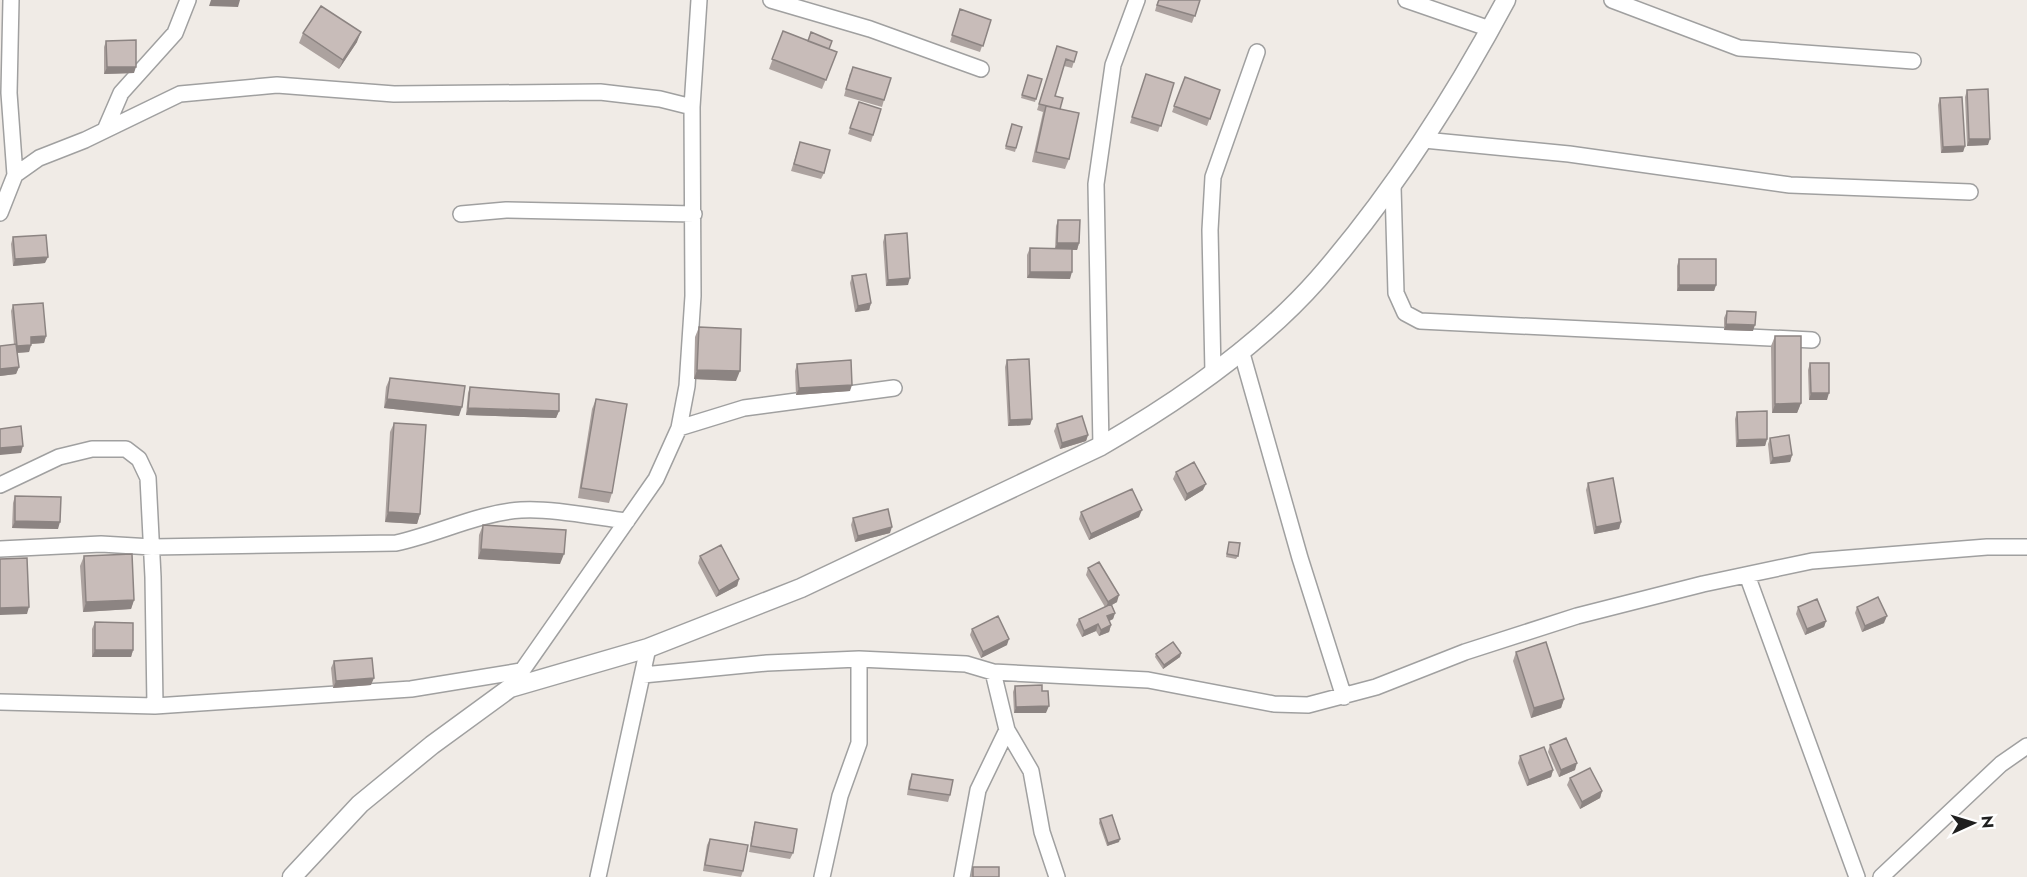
<svg xmlns="http://www.w3.org/2000/svg" width="2027" height="877" font-family="Jost,sans-serif">
  <style>
    .lines { fill: none; stroke-linecap: round; stroke-linejoin: round }
    .minor-casing { stroke: #a0a0a0; stroke-width: 18 }
    .tertiary-casing { stroke: #a0a0a0; stroke-width: 21 }
    .minor { stroke: #fff; stroke-width: 15 }
    .tertiary { stroke: #fff; stroke-width: 18 }
    .wall { fill: #aca29f }
    .shaded-wall { fill: #8c8482 }
    .building { fill: #c8bcb9; stroke: #8c8482; stroke-width: 1.5 }
  </style>
  <rect width="100%" height="100%" fill="#f0ebe6"/>
  <g class="lines">
    <g class="minor-casing">
      <path id="minor" d="M771,0L870,29L981,69
        M1406,0L1490,29
        M1612,0L1739,48L1913,61
        M105,130L121,93L175,33L188,0
        M1424,140L1569,154L1790,185L1970,192
        M15,175L39,158L85,140L180,94L277,85L394,94L600,92L660,99L692,107
        M1393,187L1396,293L1405,313L1420,321L1812,340
        M0,213L15,175L9,93L11,0
        M461,214L506,210L694,214
        M1241,350L1300,558L1344,697
        M1213,373L1210,230L1213,177L1257,52
        M679,428L744,408L894,388
        M1101,446L1096,184L1113,65L1137,0
        M0,485L59,457L92,449H126L139,459L148,478L153,577L155,706
        M0,549L101,544L152,547L396,543C438,534 478,513 521,510C551,508 595,517 627,521
        M1747,575L1857,877
        M993,672L1007,730L1031,771L1042,832L1057,877
        M643,675L767,663L859,659L966,664L993,672L1148,680L1274,704L1308,705L1376,687L1465,652L1577,616L1703,584L1812,561L1987,547H2027
        M510,688L656,479L679,428L687,386L693,296L692,107L699,0
        M0,702L155,706L411,689L521,671
        M598,877L648,648
        M822,877L840,796L859,743V659
        M962,877L978,790L1007,730
        M1881,877L2001,764L2027,746"/>
    </g>
    <g class="tertiary-casing">
      <path id="tertiary" d="M292,877L360,804L432,745L510,688L648,648L801,588L1101,446C1179,401 1258,347 1318,279C1392,194 1453,99 1506,0"/>
    </g>
    <use href="#minor" class="minor"/>
    <use href="#tertiary" class="tertiary"/>
  </g>
  <path class="wall" d="M1158,0H1200L1192,23L1155,11Z
    M960,9L991,20L980,52L950,42Z
    M783,31L837,52L822,89L769,69Z
    M303,33L357,42L339,69L299,43Z
    M106,41L134,73L104,74V47Z
    M1057,46L1077,52L1072,68L1064,66L1055,96L1060,109L1069,159L1065,169L1032,162L1043,112L1037,110Z
    M850,73L884,100L882,107L844,96Z
    M1146,74L1174,83L1158,132L1130,123Z
    M1028,75L1042,79L1035,102L1021,98Z
    M1185,77L1220,90L1207,126L1172,112Z
    M1967,90L1988,145L1967,146L1965,97Z
    M1940,98L1965,146L1963,152L1941,153L1938,105Z
    M859,102L881,109L871,142L848,134Z
    M1012,124L1022,127L1015,152L1005,149Z
    M800,142L824,173L821,179L791,171Z
    M1058,220L1079,243L1077,250H1072L1070,279L1027,278V255L1030,248L1055,249L1056,226Z
    M885,235L908,285L886,286L883,242Z
    M13,237L45,263L13,266L11,244Z
    M1679,259L1716,285L1714,291H1677V266Z
    M852,276L871,303L869,310L855,312L850,283Z
    M13,305L46,336L44,343L31,344L29,352L17,353L19,367L16,374L0,376V346L14,345L11,311Z
    M1727,311L1753,331L1724,330V318Z
    M699,327L736,381L694,379L695,337Z
    M1775,336L1801,403L1797,413H1772L1771,346Z
    M1007,360L1032,419L1030,425L1008,426L1005,367Z
    M1810,363L1827,400H1809L1808,370Z
    M797,364L850,391L796,395L795,371Z
    M390,378L459,416L384,408L386,387Z
    M470,387L559,411L556,418L466,415L468,393Z
    M596,399L612,493L609,503L578,498L592,409Z
    M1737,412L1767,439L1765,446L1736,447L1735,419Z
    M394,423L420,514L417,524L385,522L390,432Z
    M1057,424L1088,435L1086,441L1060,449L1054,431Z
    M1770,438L1792,455L1790,462L1770,464L1768,444Z
    M1176,472L1203,490L1185,501L1173,479Z
    M1588,483L1621,522L1619,529L1594,534L1586,490Z
    M15,496L58,529L12,528L13,503Z
    M1081,512L1139,517L1089,540L1079,519Z
    M853,518L890,533L855,542L851,525Z
    M483,525L560,564L478,559L479,535Z
    M1229,542L1238,556L1236,559L1226,557Z
    M84,556L134,600L131,609L83,612L80,566Z
    M700,556L739,579L737,586L716,597L698,563Z
    M1088,568L1117,602L1112,605L1115,613L1113,619L1109,621L1111,625L1109,632L1099,636L1096,631L1082,637L1076,625L1079,619L1105,607L1086,575Z
    M1798,607L1826,621L1824,627L1805,635L1796,614Z
    M1857,607L1884,623L1862,632L1855,613Z
    M95,622L133,650L131,657H92V629Z
    M972,629L1007,645L981,658L970,635Z
    M1516,652L1564,699L1561,708L1531,718L1513,661Z
    M1181,653L1180,657L1163,669L1155,657L1156,654Z
    M334,661L371,685L333,688L331,668Z
    M1015,686L1042,691L1046,713H1014L1013,692Z
    M1550,745L1575,770L1559,777L1548,752Z
    M1520,756L1553,770L1551,777L1527,786L1518,763Z
    M912,774L950,795L948,802L907,795L909,781Z
    M1570,778L1602,791L1600,798L1580,809L1567,785Z
    M1100,819L1119,842L1107,846L1099,823Z
    M755,822L793,853L790,859L749,852L753,829Z
    M710,839L743,871L741,877L703,871L707,845Z
    M973,867L999,877H971V874Z"/>
  <path class="shaded-wall" d="M211,0H240L238,7L209,6Z
    M361,32L357,42L339,69L343,60Z
    M107,67H136L134,73L104,74Z
    M1969,139H1990L1988,145L1967,146Z
    M1965,146L1963,152L1941,153L1943,147Z
    M1057,243H1079L1077,250L1055,249Z
    M48,257L45,263L13,266L15,259Z
    M1030,272H1072L1070,279L1027,278Z
    M910,278L908,285L886,286L888,280Z
    M1679,285H1716L1714,291H1677Z
    M871,303L869,310L855,312L858,306Z
    M1726,324L1755,325L1753,331L1724,330Z
    M46,336L44,343L28,344L31,337Z
    M31,345L29,352L15,353L17,346Z
    M19,367L16,374L0,376V369Z
    M697,370L740,371L736,381L694,379Z
    M852,385L850,391L796,395L799,388Z
    M1811,393H1829L1827,400H1809Z
    M387,399L462,407L459,416L384,408Z
    M1801,403L1797,413H1772L1775,404Z
    M468,408L559,411L556,418L466,415Z
    M1032,419L1030,425L1008,426L1010,420Z
    M1088,435L1086,441L1060,449L1062,443Z
    M1767,439L1765,446L1736,447L1738,440Z
    M23,446L21,453L0,455V448Z
    M1792,455L1790,462L1770,464L1773,458Z
    M1206,484L1203,490L1185,501L1187,494Z
    M1142,510L1139,517L1089,540L1091,534Z
    M388,512L420,514L417,524L385,522Z
    M15,521L60,522L58,529L12,528Z
    M1621,522L1619,529L1594,534L1596,527Z
    M892,527L890,533L855,542L858,536Z
    M481,549L564,554L560,564L478,559Z
    M739,579L737,586L716,597L719,591Z
    M1119,595L1117,602L1106,608L1108,602Z
    M134,600L131,609L83,612L86,602Z
    M29,607L27,614L0,615V608Z
    M1115,613L1113,619L1105,623L1107,616Z
    M1887,616L1884,623L1862,632L1865,626Z
    M1826,621L1824,627L1805,635L1807,629Z
    M1098,624L1096,631L1082,637L1084,631Z
    M1111,625L1109,632L1099,636L1101,630Z
    M1009,639L1007,645L981,658L983,652Z
    M95,650H133L131,657H92Z
    M1181,653L1180,657L1163,669L1164,665Z
    M374,678L371,685L333,688L336,681Z
    M1564,699L1561,708L1531,718L1534,708Z
    M1049,706L1046,713H1014L1016,707Z
    M1577,763L1575,770L1559,777L1561,770Z
    M1553,770L1551,777L1527,786L1529,780Z
    M1602,791L1600,798L1580,809L1582,802Z
    M1120,839L1119,842L1107,846L1108,843Z"/>
  <path class="building" d="M1159,0H1200L1195,16L1157,5Z
    M321,6L361,32L343,60L303,33Z
    M960,9L991,20L983,46L952,35Z
    M783,31L837,52L826,80L772,59Z
    M811,32L832,41L829,49L808,41Z
    M136,40V67H107L106,41Z
    M1057,46L1077,52L1074,62L1066,59L1055,96L1063,98L1060,109L1039,104Z
    M853,67L891,78L884,100L846,89Z
    M1146,74L1174,83L1161,126L1132,117Z
    M1028,75L1042,79L1036,99L1022,95Z
    M1185,77L1220,90L1210,119L1174,106Z
    M1988,89L1990,139H1969L1967,90Z
    M1962,97L1965,146L1943,147L1940,98Z
    M859,102L881,109L873,135L850,128Z
    M1046,106L1079,113L1069,159L1036,152Z
    M1012,124L1022,127L1016,148L1006,146Z
    M800,142L830,150L824,173L794,164Z
    M1058,220H1080L1079,243H1057Z
    M907,233L910,278L888,280L885,235Z
    M46,235L48,257L15,259L13,237Z
    M1030,248L1072,249V272H1030Z
    M1679,259H1716V285H1679Z
    M866,274L871,303L858,306L852,276Z
    M43,303L46,336L31,337V345L17,346L13,305Z
    M1727,311L1756,312L1755,325L1726,324Z
    M699,327L741,329L740,371L697,370Z
    M1775,336H1801V403L1775,404Z
    M16,344L19,367L0,369V346Z
    M1029,359L1032,419L1010,420L1007,360Z
    M851,360L852,385L799,388L797,364Z
    M1810,363H1829V393H1811Z
    M390,378L465,386L462,407L387,399Z
    M470,387L559,394V411L468,408Z
    M596,399L627,404L612,493L581,488Z
    M1767,411V439L1738,440L1737,412Z
    M1082,416L1088,435L1062,443L1057,424Z
    M394,423L426,425L420,514L388,512Z
    M21,426L23,446L0,448V429Z
    M1789,435L1792,455L1773,458L1770,438Z
    M1194,462L1206,484L1187,494L1176,472Z
    M1613,478L1621,522L1596,527L1588,483Z
    M1132,489L1142,510L1091,534L1081,512Z
    M15,496L61,497L60,522L15,521Z
    M888,509L892,527L858,536L853,518Z
    M483,525L566,530L564,554L481,549Z
    M1229,542L1240,543L1238,556L1227,554Z
    M721,545L739,579L719,591L700,556Z
    M132,554L134,600L86,602L84,556Z
    M27,558L29,607L0,608V559Z
    M1099,562L1119,595L1108,602L1088,568Z
    M1878,597L1887,616L1865,626L1857,607Z
    M1817,599L1826,621L1807,629L1798,607Z
    M1111,604L1115,613L1107,616L1111,625L1101,630L1098,624L1084,631L1079,619Z
    M998,616L1009,639L983,652L972,629Z
    M95,622L133,623V650H95Z
    M1173,642L1181,653L1164,665L1156,654Z
    M1546,642L1564,699L1534,708L1516,652Z
    M372,658L374,678L336,681L334,661Z
    M1042,685V691H1048L1049,706L1016,707L1015,686Z
    M1566,738L1577,763L1561,770L1550,745Z
    M1544,747L1553,770L1529,780L1520,756Z
    M1590,768L1602,791L1582,802L1570,778Z
    M912,774L953,780L950,795L909,789Z
    M1112,815L1120,839L1108,843L1100,819Z
    M755,822L797,829L793,853L751,846Z
    M710,839L748,845L743,871L705,865Z
    M973,867H999V877H973Z"/>
  <g transform="translate(1973 823) rotate(86)" stroke="#ffffff" stroke-width="4.5" paint-order="stroke">
  <path d="M0-4.5L10 22L0 15L-10 22Z" fill="#1f1f1f"/>
  <text y="-9" font-size="16" font-weight="bold" text-anchor="middle" fill="#1f1f1f">N</text>
  </g>
</svg>
